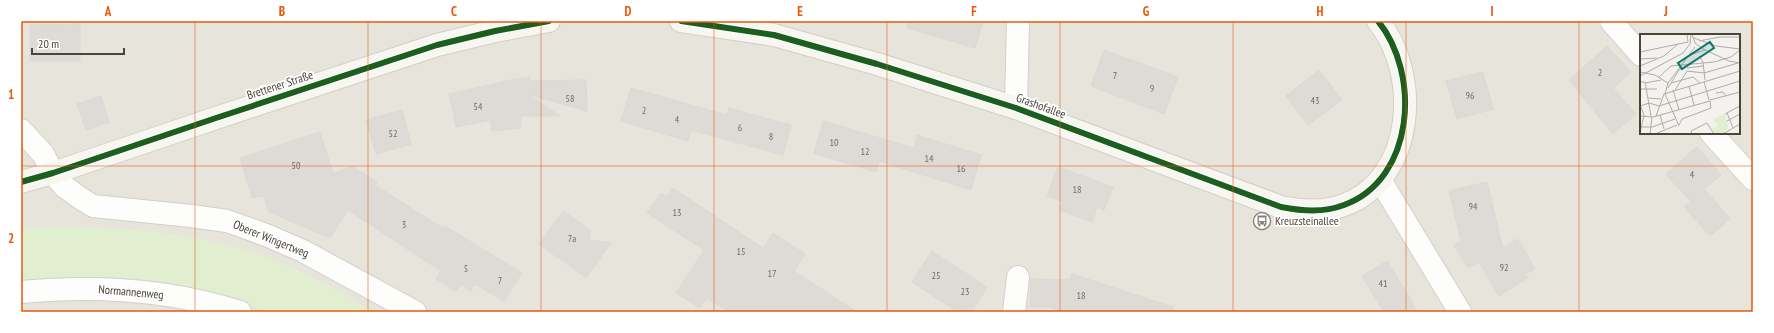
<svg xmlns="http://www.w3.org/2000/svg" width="1774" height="333" font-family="'PT Sans Narrow',sans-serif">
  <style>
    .residential { fill: #e7e4dc; fill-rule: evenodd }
    .green { fill: #e1eecf }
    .building { fill: #dedbd6; stroke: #dcd9d4 }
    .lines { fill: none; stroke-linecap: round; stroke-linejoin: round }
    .street-casing { stroke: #d2d0cb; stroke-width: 24 }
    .secondary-casing { stroke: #d3cfc5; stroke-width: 24 }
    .street { stroke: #fdfdfc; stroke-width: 22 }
    .secondary { stroke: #f7f6f1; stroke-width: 22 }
    .cycleway-casing { stroke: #fff; stroke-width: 8 }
    .cycleway { stroke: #1b5e20; stroke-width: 6 }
    .grid { fill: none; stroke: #e8590c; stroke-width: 1; stroke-opacity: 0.55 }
    .labels { text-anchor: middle; stroke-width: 3.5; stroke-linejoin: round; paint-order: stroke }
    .number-label { font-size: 10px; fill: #706a61 }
    .street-label { font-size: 12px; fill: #4b4439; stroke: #fff }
    .poi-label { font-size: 12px; fill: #4b4439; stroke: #fff; text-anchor: start }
    .inset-road { fill: none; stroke: #b0aca6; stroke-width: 1 }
    .view { fill: #0f766e; fill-opacity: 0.15; stroke: #0f766e; stroke-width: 2 }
    .inset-edge { fill: none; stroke: #4b4439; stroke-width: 2 }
    .neatline { fill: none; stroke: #e8590c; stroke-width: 1.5 }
    .grid-label { font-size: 13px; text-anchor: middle; font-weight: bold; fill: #e8590c }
  </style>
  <rect width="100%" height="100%" fill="#f4f2ee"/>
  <path class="residential" d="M21,21H1753V312H21ZM1641,35H1739V133H1641Z"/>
  <path class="green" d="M21,228C97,226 177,228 250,251C293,265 335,288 373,312H270L160,282L129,278L83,277L21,281Z"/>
  <path class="building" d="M908,21H983L975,48L907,28Z
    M80,24V61H30V25Z
    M1607,46L1631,72L1613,88L1636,114L1613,134L1569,80Z
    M1104,50L1178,77L1164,114L1091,86Z
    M1319,70L1342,100L1308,125L1286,96Z
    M1483,72L1493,109L1457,119L1446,81Z
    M531,77L529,81L586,80L587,111L527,94L560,116H520L521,128L492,131L490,120L456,127L449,94L503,82L504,81Z
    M631,88L727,115L729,108L791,125L783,155L691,130L688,141L621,121Z
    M101,96L109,122L86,130L77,104Z
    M402,110L411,144L376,154L366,120Z
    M823,121L914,148L917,135L981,155L971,190L879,161L876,172L814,153Z
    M320,132L333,174L352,166L377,182L375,185L444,229L445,226L522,273L504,301L475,284L471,291L461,284L456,291L436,279L441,271L348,210L330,238L269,212L264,196L252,198L240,158Z
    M1697,147L1721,175L1690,201L1666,174Z
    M1058,167L1113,187L1104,210L1097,207L1092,222L1060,210L1063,202L1047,196Z
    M1487,182L1503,248L1518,239L1535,269L1525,274L1528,278L1499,296L1479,262L1468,268L1454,245L1461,241L1449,191Z
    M673,188L763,248L773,233L805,254L794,271L857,312H729L707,298L700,308L676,293L704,250L647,213L661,193L667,197Z
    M1705,190L1730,219L1710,236L1684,207Z
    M563,211L590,230V240L611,243L586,278L539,244Z
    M932,251L987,287L972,312H958L912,282Z
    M1387,261L1405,290L1418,312H1384L1362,276Z
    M1072,274L1173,307V312H1062L1048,307H1030L1031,279L1070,280Z"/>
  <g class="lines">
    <g class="street-casing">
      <path id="street" d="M1611,21L1641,55
        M1016,108L1018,21
        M21,130L43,154L53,173L65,187L80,198L93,206L191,216L227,221L266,235L303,251L415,312
        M1711,133L1753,179
        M1380,180L1460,312
        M21,292C95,285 169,289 240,312
        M1014,312L1018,277"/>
    </g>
    <g class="secondary-casing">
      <path id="secondary" d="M681,21L774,35L877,64L1016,108L1281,207C1302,211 1323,213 1344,205C1415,179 1421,74 1378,21
        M21,182L53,173L216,118L437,45L495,31L549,21"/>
    </g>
    <use href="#street" class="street"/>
    <use href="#secondary" class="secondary"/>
    <g class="cycleway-casing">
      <path id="cycleway" d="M681,21L774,35L877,64L1016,108L1281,207C1302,211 1323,213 1344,205C1415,179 1421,74 1378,21
        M21,182L53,173L216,118L437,45L495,31L549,21"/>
    </g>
    <use href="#cycleway" class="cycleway"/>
  </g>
  <path class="grid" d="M195,21V312M368,21V312M541,21V312M714,21V312M887,21V312M1060,21V312M1233,21V312M1406,21V312M1579,21V312M21,166H1753"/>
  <defs>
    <g id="bus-ring" transform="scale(0.9)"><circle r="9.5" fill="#fff" stroke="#868178" stroke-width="1.5"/><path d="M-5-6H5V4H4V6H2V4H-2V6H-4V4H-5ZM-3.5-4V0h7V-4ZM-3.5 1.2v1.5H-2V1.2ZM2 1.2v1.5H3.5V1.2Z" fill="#868178"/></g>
  </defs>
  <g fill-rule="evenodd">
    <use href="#bus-ring" x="1262" y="221"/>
  </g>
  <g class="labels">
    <g class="number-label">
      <text x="1600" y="76">2</text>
      <text x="1115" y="79">7</text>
      <text x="1152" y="92">9</text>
      <text x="1470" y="99">96</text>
      <text x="570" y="102">58</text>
      <text x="1315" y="104">43</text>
      <text x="478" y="110">54</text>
      <text x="644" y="114">2</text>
      <text x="677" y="123">4</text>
      <text x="740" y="131">6</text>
      <text x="393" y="137">52</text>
      <text x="771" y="140">8</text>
      <text x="834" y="146">10</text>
      <text x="865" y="155">12</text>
      <text x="929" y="162">14</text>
      <text x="296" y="169">50</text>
      <text x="961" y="172">16</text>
      <text x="1692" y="178">4</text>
      <text x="1077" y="193">18</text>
      <text x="1473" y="210">94</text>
      <text x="677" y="216">13</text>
      <text x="404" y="228">3</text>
      <text x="572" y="242">7a</text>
      <text x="741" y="255">15</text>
      <text x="1504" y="271">92</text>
      <text x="466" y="272">5</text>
      <text x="772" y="277">17</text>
      <text x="936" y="279">25</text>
      <text x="500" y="284">7</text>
      <text x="1383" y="287">41</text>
      <text x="965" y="295">23</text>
      <text x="1081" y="299">18</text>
    </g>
    <g class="street-label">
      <text transform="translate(280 85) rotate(-18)" y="4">Brettener Straße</text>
      <text transform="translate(1041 106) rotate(20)" y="4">Grashofallee</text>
      <text transform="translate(271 239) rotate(22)" y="4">Oberer Wingertweg</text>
      <text transform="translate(131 292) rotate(5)" y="4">Normannenweg</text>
    </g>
    <g class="poi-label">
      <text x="1275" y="225">Kreuzsteinallee</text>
    </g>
  </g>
  <g transform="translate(1640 34)">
    <rect width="100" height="100" fill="#f4f2ee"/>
    <path d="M85,80L89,95L82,100H75L72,95L78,92L73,85Z" fill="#e1eecf"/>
    <path class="inset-road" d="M52,0L55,9L65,16L89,27L100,29M54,4L76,12L100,15M59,7L80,3H100M0,18L48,8L47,0M50,21L65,16M59,22L63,28L65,46M0,25L17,24M0,32L24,22L38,10M47,34L63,32M0,38L15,41L28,49M0,42L43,19L50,10L51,0M19,43L31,32L74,28L91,23L100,16M0,48H5L11,82M64,48L69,66M5,49L21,46M28,49L55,13M28,49L25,60L39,92M31,49L53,43L60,49M49,52L54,71M28,54L39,36L50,30M0,55H17M33,56L39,76M35,56L47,37L64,39L98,29M76,59L83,58L86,62M8,64L21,65M70,66L100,58M0,72L9,69L19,72L100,47M87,79L93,94M85,80L100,72M20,81L24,95M0,82L13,83L70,67M16,82L24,60L100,37M87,87L100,80M39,91L42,85L71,74L70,67M0,93H12L35,85M0,99L4,81L1,73M10,100L12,83M15,100L37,91M52,100L51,97L67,89L74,100M83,100L100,90"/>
    <path class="view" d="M70,8L74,14L42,35L38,29Z"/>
    <rect width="100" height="100" class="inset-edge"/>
  </g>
  <rect width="1774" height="333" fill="none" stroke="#ffffff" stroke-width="44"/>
  <path d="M32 48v6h92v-6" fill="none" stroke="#4b4439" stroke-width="2"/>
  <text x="38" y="48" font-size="12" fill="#4b4439" stroke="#ffffff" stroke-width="3" paint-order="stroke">20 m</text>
  <rect x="22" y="22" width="1730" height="289" class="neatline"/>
  <g class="grid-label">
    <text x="108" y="16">A</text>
    <text x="282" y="16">B</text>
    <text x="454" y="16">C</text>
    <text x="628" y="16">D</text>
    <text x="800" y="16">E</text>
    <text x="974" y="16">F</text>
    <text x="1146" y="16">G</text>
    <text x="1320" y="16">H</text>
    <text x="1492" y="16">I</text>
    <text x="1666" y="16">J</text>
    <text x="11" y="99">1</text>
    <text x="11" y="243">2</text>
  </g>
</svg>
